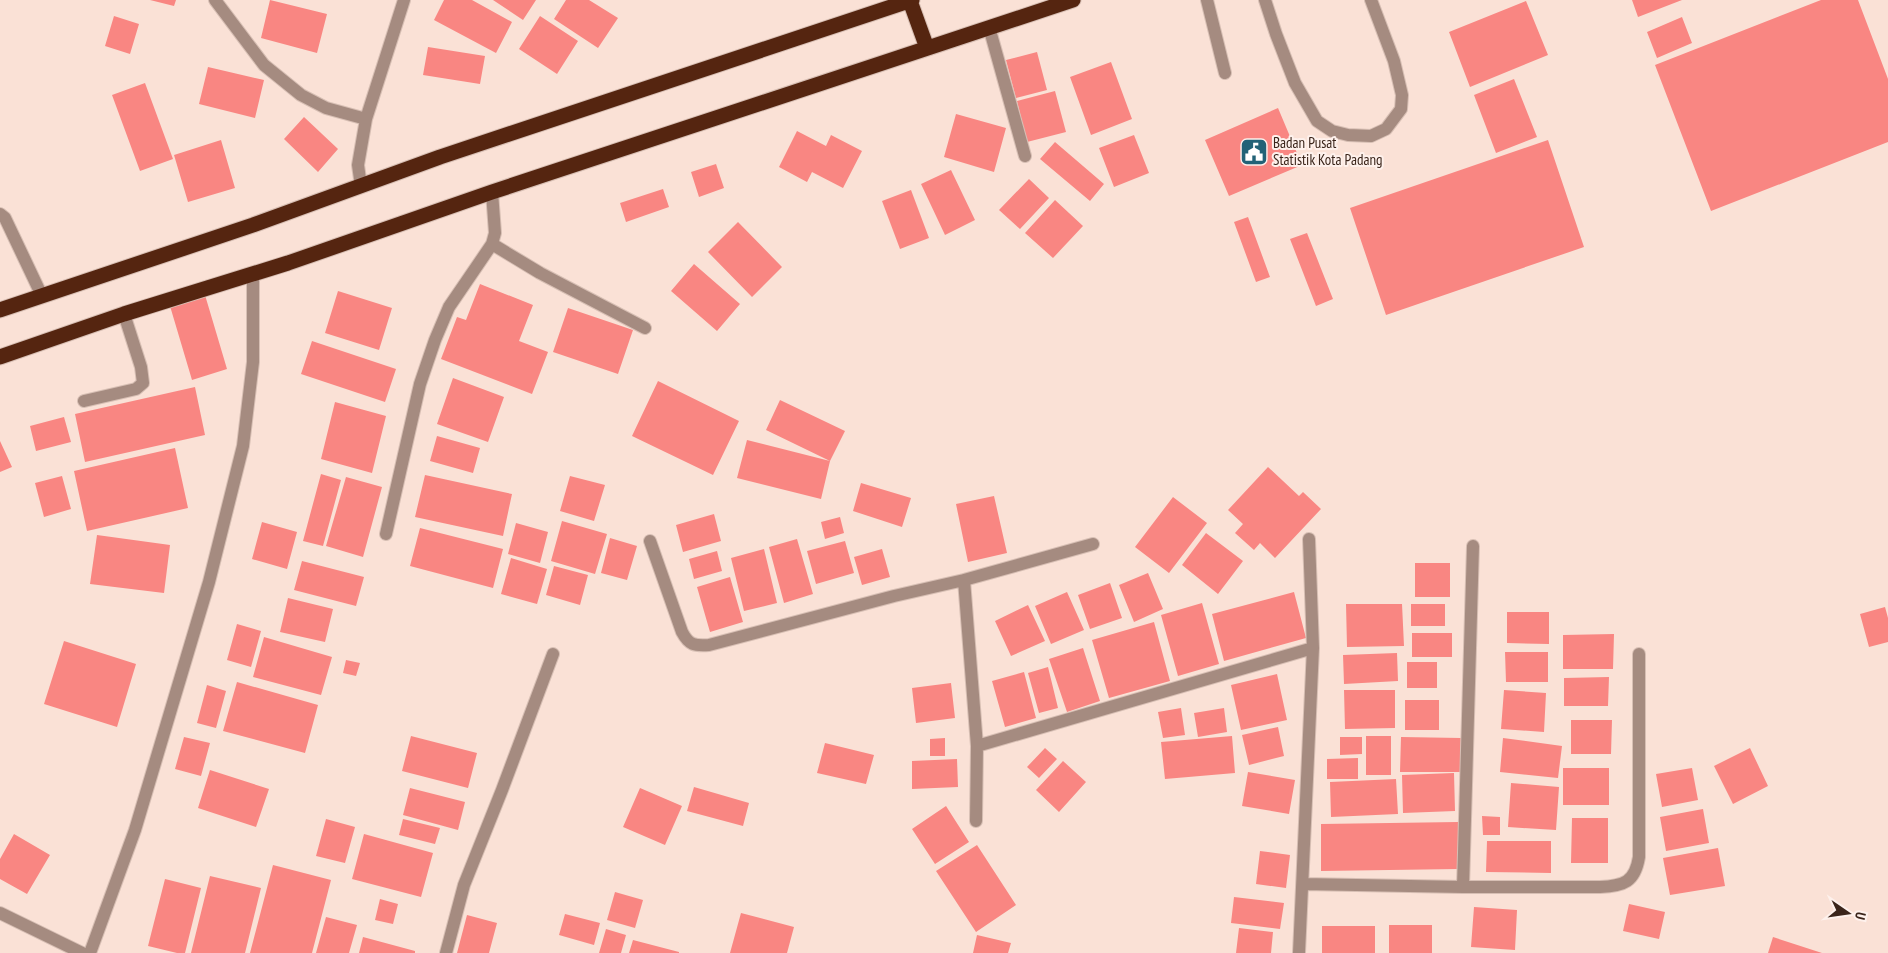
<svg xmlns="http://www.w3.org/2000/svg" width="1888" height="953" font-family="'PT Sans Narrow',sans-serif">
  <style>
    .building { fill: #f98682 }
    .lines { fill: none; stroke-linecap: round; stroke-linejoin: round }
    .lane-casing { stroke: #d7bfb4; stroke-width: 14 }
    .street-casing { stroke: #d7bfb4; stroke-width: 14 }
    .highway-casing { stroke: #d7bfb4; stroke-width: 17 }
    .lane { stroke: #a58b80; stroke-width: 12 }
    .street { stroke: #a58b80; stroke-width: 12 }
    .highway { stroke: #552510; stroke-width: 15 }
    .labels { text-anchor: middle; stroke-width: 4; stroke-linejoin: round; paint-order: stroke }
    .poi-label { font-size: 15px; fill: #3a241a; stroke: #fef1ec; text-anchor: start }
  </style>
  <rect width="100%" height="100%" fill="#fae1d6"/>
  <path class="building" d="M150,0H176L174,6Z
    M270,0L327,14L317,53L261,38Z
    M444,0H472L512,22L496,53L434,20Z
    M493,0H536L523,20Z
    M566,0H589L618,18L598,48L554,19Z
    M1632,0H1682L1638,17Z
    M1821,0H1858L1888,79V142L1711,211L1655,65Z
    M1526,1L1548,55L1470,87L1449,32Z
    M114,16L139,24L130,54L105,46Z
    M540,16L578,41L557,74L519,49Z
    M1682,17L1692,43L1657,58L1647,32Z
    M428,47L485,56L480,84L423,75Z
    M1037,52L1047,90L1016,98L1006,60Z
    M1111,62L1132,119L1091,135L1070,77Z
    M208,67L264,80L255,118L199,104Z
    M1514,79L1537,137L1496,153L1474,95Z
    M145,83L173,159L140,171L112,95Z
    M1055,91L1066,132L1027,142L1017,101Z
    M1278,108L1302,165L1229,196L1205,140Z
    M956,114L1006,128L994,172L944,157Z
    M304,117L338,149L318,172L284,139Z
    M797,131L826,146L831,135L862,151L843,188L812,172L807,182L779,167Z
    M1134,135L1149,173L1114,187L1099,148Z
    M221,140L235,188L188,202L174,155Z
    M1548,140L1584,247L1386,315L1350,208Z
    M1055,142L1104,184L1090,201L1040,159Z
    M716,164L724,188L699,197L691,172Z
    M951,170L975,220L945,235L921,184Z
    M1029,179L1049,198L1020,229L999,210Z
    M663,189L669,207L626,222L620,203Z
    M911,190L929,238L900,249L882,201Z
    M1055,200L1083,226L1053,258L1025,233Z
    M1248,217L1270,277L1256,282L1234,222Z
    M738,222L782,267L752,297L708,252Z
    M1307,233L1333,299L1316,306L1290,239Z
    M694,264L740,304L717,331L671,291Z
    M480,284L533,305L519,341L548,352L532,394L441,359L457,317L466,320Z
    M338,291L392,308L379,350L325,333Z
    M205,295L227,369L192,380L170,306Z
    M568,308L633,330L618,374L553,352Z
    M312,341L396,369L385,402L301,374Z
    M453,378L504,397L488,442L437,424Z
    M658,381L739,421L713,475L632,436Z
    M195,387L205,435L85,462L75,414Z
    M780,400L845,431L830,461L766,430Z
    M335,402L386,416L372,473L321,459Z
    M64,417L71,442L36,451L30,426Z
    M437,436L480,448L473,473L430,461Z
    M747,440L830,461L821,499L737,478Z
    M0,441L12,467L0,472Z
    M175,448L188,508L87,531L74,471Z
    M1268,467L1299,496L1303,492L1321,509L1275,558L1260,543L1254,550L1235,533L1243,524L1228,510Z
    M321,474L341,480L323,546L303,541Z
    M425,475L512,494L503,536L415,517Z
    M62,476L71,509L44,517L35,483Z
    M570,476L605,485L594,521L560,511Z
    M346,477L382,487L363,557L326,546Z
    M861,483L911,498L902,527L853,511Z
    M994,496L1007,553L968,562L956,504Z
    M1173,497L1207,523L1169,573L1135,547Z
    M714,514L721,541L683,552L676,525Z
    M840,517L844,533L825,539L821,522Z
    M562,521L607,534L595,574L551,561Z
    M262,522L297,532L287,569L252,559Z
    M516,523L548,532L540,563L508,554Z
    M420,528L503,549L493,588L410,566Z
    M1206,533L1243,561L1218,594L1182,565Z
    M97,535L170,545L164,593L90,584Z
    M610,538L637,546L627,580L601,573Z
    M797,539L813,594L784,603L769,547Z
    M845,541L854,573L816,584L807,551Z
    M764,549L777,603L744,611L731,558Z
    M882,549L890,577L862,585L854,557Z
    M717,551L722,571L694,579L689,559Z
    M511,558L547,569L537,604L501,594Z
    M302,561L364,577L356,606L294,590Z
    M1415,563H1450V597H1415Z
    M554,566L588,575L580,605L546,595Z
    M1148,573L1163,609L1134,622L1119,585Z
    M730,577L743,622L710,632L697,587Z
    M1110,583L1122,618L1090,629L1078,595Z
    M1067,592L1084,630L1051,644L1035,606Z
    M1294,592L1306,638L1224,661L1212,614Z
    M288,598L333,609L325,642L280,632Z
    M1202,603L1219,664L1178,676L1161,615Z
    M1346,604H1402L1404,646L1347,647Z
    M1411,604H1445V626H1411Z
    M1028,605L1045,641L1011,656L995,621Z
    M1885,607L1888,618V642L1869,647L1860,614Z
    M1507,612H1549V644L1507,643Z
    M1154,622L1170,681L1109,698L1092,640Z
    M237,624L261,631L251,667L227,660Z
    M1412,633H1452V657H1412Z
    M1614,634L1613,669H1563V635Z
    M264,637L332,657L321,695L253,677Z
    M64,641L136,664L117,727L44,704Z
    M1083,648L1100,701L1067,712L1049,659Z
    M1505,652H1548V682H1506Z
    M1397,653L1398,681L1344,684L1343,655Z
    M346,660L360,663L356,676L343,673Z
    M1407,662H1437V688H1407Z
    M1048,667L1058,708L1039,713L1028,673Z
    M1024,672L1036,718L1005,727L992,681Z
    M1277,674L1287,720L1241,730L1231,685Z
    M1609,677L1608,706H1564V678Z
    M237,682L318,705L305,753L223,731Z
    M951,683L955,718L916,723L912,688Z
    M207,685L226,691L216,728L197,723Z
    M1344,690H1395V728L1345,729Z
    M1504,690L1546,693L1544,732L1501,729Z
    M1405,700H1439V730H1405Z
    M1181,708L1185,735L1163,738L1158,712Z
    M1224,708L1227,732L1198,737L1194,713Z
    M1571,720H1612L1611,754H1571Z
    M1278,727L1284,756L1249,765L1242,735Z
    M411,736L477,753L468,788L402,771Z
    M1232,736L1235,773L1165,779L1161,742Z
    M1366,736H1391V775H1366Z
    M184,737L210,743L201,776L175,769Z
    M1340,737H1362V754L1340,755Z
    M1401,737L1461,738L1460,772H1400Z
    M945,738V756H930V739Z
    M1503,738L1562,746L1558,778L1500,772Z
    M825,743L874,755L866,784L817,773Z
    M1045,748L1057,759L1039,778L1027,767Z
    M1750,748L1768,786L1733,804L1714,766Z
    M1358,758V779H1327V759Z
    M957,759L958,787L912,789V761Z
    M1063,761L1086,782L1059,812L1036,790Z
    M1563,768H1609V805H1563Z
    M1692,768L1698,800L1662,807L1656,774Z
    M210,770L269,789L256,827L198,808Z
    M1248,772L1295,780L1289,814L1242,806Z
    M1454,773L1455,811L1403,813L1402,775Z
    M1396,779L1398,814L1331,817L1330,782Z
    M1511,783L1559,787L1556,830L1508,827Z
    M694,787L749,803L743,826L687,811Z
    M410,788L465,802L458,830L403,815Z
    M640,788L682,806L665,845L623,827Z
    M946,806L969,842L935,864L912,829Z
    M1703,809L1709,843L1666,851L1660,817Z
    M1482,816L1500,817V835H1483Z
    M1572,818H1608V863H1571Z
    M326,819L355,827L345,863L316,856Z
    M403,819L440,828L435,844L399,835Z
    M1458,822V869L1321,871V824Z
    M14,834L50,855L27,894L0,879V859Z
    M364,834L433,853L421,897L352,879Z
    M1487,841H1551V873L1486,872Z
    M977,845L1016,905L976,932L936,871Z
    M1718,848L1725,886L1670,895L1663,858Z
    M1260,851L1290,855L1286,888L1256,884Z
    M273,865L331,880L312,953H250Z
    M210,876L261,888L245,953H191Z
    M165,879L201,888L185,953H177L148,946Z
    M615,892L643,900L635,928L607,920Z
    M1234,897L1284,903L1280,929L1231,923Z
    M380,899L398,904L393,924L375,920Z
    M1629,904L1665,912L1659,939L1623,931Z
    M1474,907L1517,910L1515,950L1471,947Z
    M741,913L794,927L787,953H730Z
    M565,914L600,923L594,945L559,935Z
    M467,915L497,923L489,953H457Z
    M326,917L357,925L349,953H316Z
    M1389,925H1432V953H1389Z
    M1322,926H1375V953H1322Z
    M1239,928L1273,932L1271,953H1236Z
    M606,929L626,935L621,953H599Z
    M977,935L1011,943L1008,953H973Z
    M363,937L415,951V953H359Z
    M1773,937L1822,953H1768Z
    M633,940L679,952V953H629Z"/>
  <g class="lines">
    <g class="lane-casing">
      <path id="lane" d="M1207,0L1225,73
        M1265,0L1276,34L1295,83L1317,121L1332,131L1348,135L1371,136L1386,129L1401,109L1402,95L1394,61L1371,0
        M0,214L5,218L42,296
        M84,401L136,389L143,383L141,367L124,314"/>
    </g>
    <g class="street-casing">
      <path id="street" d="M215,0L264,65L301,95L326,108L366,119
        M989,27L1025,156
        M361,186L358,165L366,119L404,0
        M492,244L540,273L645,328
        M386,534L420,384L435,340L449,307L492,244L495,233L492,192
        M650,541L682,632C689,645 694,646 709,645L894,596L964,580L977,746L1313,648
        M964,580L1093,544
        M976,821L977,746
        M1303,884L1463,887H1600C1624,886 1635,882 1639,857V654
        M1463,887L1473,546
        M0,913L82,953
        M90,953L135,830L209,582L243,446L253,362V274
        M446,953L464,885L502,790L553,654
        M1299,953L1313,648L1309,539"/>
    </g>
    <g class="highway-casing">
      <path id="highway" d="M910,1L927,48
        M0,310L253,225L440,157L912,0
        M0,357L124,314L288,263L492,192L1073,0"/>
    </g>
    <use href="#lane" class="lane"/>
    <use href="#street" class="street"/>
    <use href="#highway" class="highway"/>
  </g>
  <defs>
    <g id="civic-square" transform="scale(1.4375)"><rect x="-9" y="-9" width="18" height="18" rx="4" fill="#226277" stroke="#fef1ec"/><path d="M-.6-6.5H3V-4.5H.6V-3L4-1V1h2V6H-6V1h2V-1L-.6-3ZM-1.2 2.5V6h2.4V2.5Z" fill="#fff"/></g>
  </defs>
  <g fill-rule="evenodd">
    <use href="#civic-square" x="1254" y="152"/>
  </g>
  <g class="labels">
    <g class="poi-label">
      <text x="1273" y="148">Badan Pusat<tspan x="1273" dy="17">Statistik Kota Padang</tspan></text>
    </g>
  </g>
  <g transform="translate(1848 913) rotate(103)" stroke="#fef1ec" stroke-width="4" paint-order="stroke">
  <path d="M0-4L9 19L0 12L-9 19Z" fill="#3a241a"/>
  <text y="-8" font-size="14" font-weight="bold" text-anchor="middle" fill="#3a241a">U</text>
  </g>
</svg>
